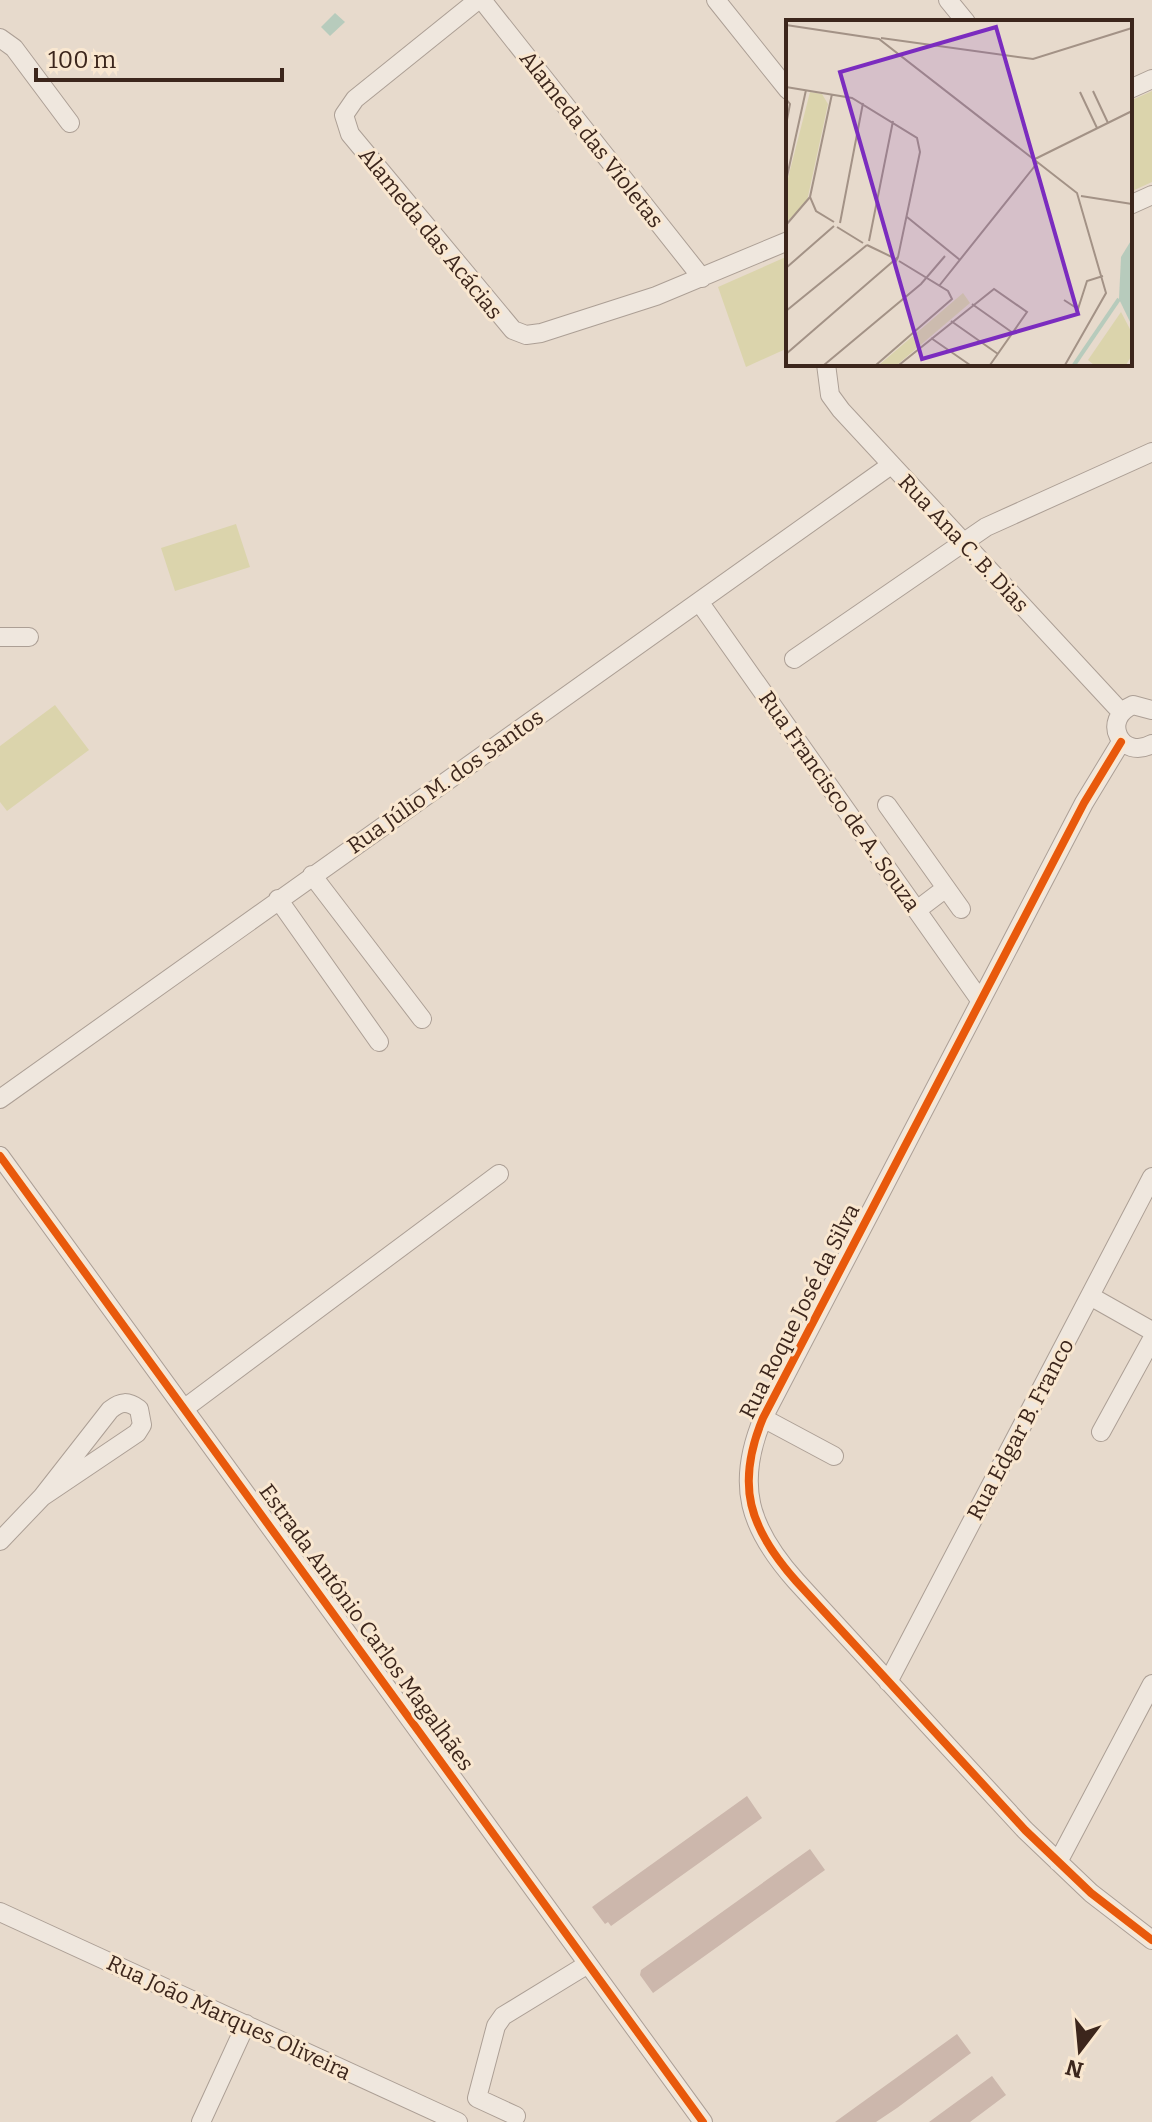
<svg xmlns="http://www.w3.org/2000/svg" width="1152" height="2122" font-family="Bitter,serif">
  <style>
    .green { fill: #dbd4ac }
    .water { fill: #b7cbbc }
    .building { fill: #ccb7ac }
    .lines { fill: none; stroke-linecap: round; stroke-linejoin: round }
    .minor-casing { stroke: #ac9f95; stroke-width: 20 }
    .minor { stroke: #efe7de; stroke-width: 18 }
    .cycleway-casing { stroke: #f9e7d0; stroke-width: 13 }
    .cycleway { stroke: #e8590c; stroke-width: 8 }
    .labels { text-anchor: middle; stroke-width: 6; stroke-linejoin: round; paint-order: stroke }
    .street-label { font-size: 22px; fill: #3c261c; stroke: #f9e7d0 }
    .inset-river { fill: none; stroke: #b7cbbc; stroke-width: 4 }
    .inset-road { fill: none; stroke: #a39286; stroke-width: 2 }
    .view { fill: #7b2cbf; fill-opacity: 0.15; stroke: #7b2cbf; stroke-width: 4 }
    .inset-edge { fill: none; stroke: #3c261c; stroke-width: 4 }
  </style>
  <rect width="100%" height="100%" fill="#e7dacc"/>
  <path class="green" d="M1152,91V182L1130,192V101Z
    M788,256V348L746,367L718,287Z
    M236,524L250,567L175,591L161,548Z
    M55,705L89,750L7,811L0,802V746Z"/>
  <path class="water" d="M335,13L345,22L330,36L321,27Z"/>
  <path class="building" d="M747,1796L762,1818L611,1926L608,1922L605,1924L592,1907Z
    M810,1849L825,1870L653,1993L640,1975L641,1970Z
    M957,2034L971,2053L897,2108L876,2122H835Z
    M992,2076L1006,2095L970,2122H929Z"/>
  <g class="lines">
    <g class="minor-casing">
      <path id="minor" d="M478,0L355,99L344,115L350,134L513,330L526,335L541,333L656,296L788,241
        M482,0L702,278
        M716,0L788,90
        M948,0L966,22
        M0,38L14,48L70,123
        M1130,89L1152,79
        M1130,205L1152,195
        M826,364L830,395L841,410L1121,712
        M700,603L980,1000
        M0,637H29
        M794,659L986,527L1152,452
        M1152,710L1133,705C1100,719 1121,761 1152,744
        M1121,742L1084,803L763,1418C735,1485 749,1528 796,1581L1025,1830L1091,1893L1152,1940
        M887,805L961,909
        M312,875L422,1019
        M278,899L379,1042
        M917,910L946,888
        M0,1099L891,465
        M0,1156L703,2122
        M1090,1296L1152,1331
        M185,1408L499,1174
        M763,1418L834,1456
        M1101,1432L1152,1339
        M0,1541L42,1497L110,1410C121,1401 128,1401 139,1409L142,1425L137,1433L42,1497
        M888,1682L1152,1177
        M1058,1862L1152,1684
        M0,1912L458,2122
        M516,2116L477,2098L496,2026L503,2016L588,1964
        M201,2122L246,2024"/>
    </g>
    <use href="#minor" class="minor"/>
    <g class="cycleway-casing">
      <path id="cycleway" d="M1121,742L1084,803L763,1418C735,1485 749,1528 796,1581L1025,1830L1091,1893L1152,1940
        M0,1156L703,2122"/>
    </g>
    <use href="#cycleway" class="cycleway"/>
  </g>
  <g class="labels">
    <g class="street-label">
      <text transform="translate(592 139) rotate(52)" y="8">Alameda das Violetas</text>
      <text transform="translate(431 233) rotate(51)" y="8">Alameda das Acácias</text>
      <text transform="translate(964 543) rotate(47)" y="8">Rua Ana C. B. Dias</text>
      <text transform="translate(445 781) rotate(-35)" y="8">Rua Júlio M. dos Santos</text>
      <text transform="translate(840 801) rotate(55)" y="8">Rua Francisco de A. Souza</text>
      <text transform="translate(799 1311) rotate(-63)" y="8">Rua Roque José da Silva</text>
      <text transform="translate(1020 1429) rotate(-62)" y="8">Rua Edgar B. Franco</text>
      <text transform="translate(367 1627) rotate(54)" y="8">Estrada Antônio Carlos Magalhães</text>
      <text transform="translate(229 2017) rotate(25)" y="8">Rua João Marques Oliveira</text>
    </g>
  </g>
  <g transform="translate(786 20)">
    <rect width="346" height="346" fill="#e7dacc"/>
    <path d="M24,72L36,74L42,84L21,181L0,203V166ZM177,273L184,283L111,345H93ZM335,292L346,313V335L340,345H308L302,340Z" fill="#dbd4ac"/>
    <path d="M346,219V306L333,279L335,237Z" fill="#b7cbbc"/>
    <path class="inset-river" d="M288,345L333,279"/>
    <path class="inset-road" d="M0,5L93,19L291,173L320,273L279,345M95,18L247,39L346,8M0,67L66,78L131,118L134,132L112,237M307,71L322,103M294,72L311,108M46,74L24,177L30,191L48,202M0,79L4,84L0,105M249,139L346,91M0,161L20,70M295,176L346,184M121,197L174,240M54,203L77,83M0,205L24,177M51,207L77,223M83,221L107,101M81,225L108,238M0,248L48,206M153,266L252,142M278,280L292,289L301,261L317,256M186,284L227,313M0,291L81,225M165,301L212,334M145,318L184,345M0,334L112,237L109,243M38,345L135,264L159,236M90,345L166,279L162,271L113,241M113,345L208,269L241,292L204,345"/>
    <path class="view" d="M210,7L292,294L136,339L54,52Z"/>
    <rect width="346" height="346" class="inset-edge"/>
  </g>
  <g transform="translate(1080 2050) rotate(196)" stroke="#f9e7d0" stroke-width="6" paint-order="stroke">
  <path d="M0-6L14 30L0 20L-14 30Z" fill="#3c261c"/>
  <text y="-12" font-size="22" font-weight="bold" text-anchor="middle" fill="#3c261c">N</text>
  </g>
  <path d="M36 68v12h246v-12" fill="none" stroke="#3c261c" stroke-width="4"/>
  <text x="48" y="68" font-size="24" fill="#3c261c" stroke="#f9e7d0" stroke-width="6" paint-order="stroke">100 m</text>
</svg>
